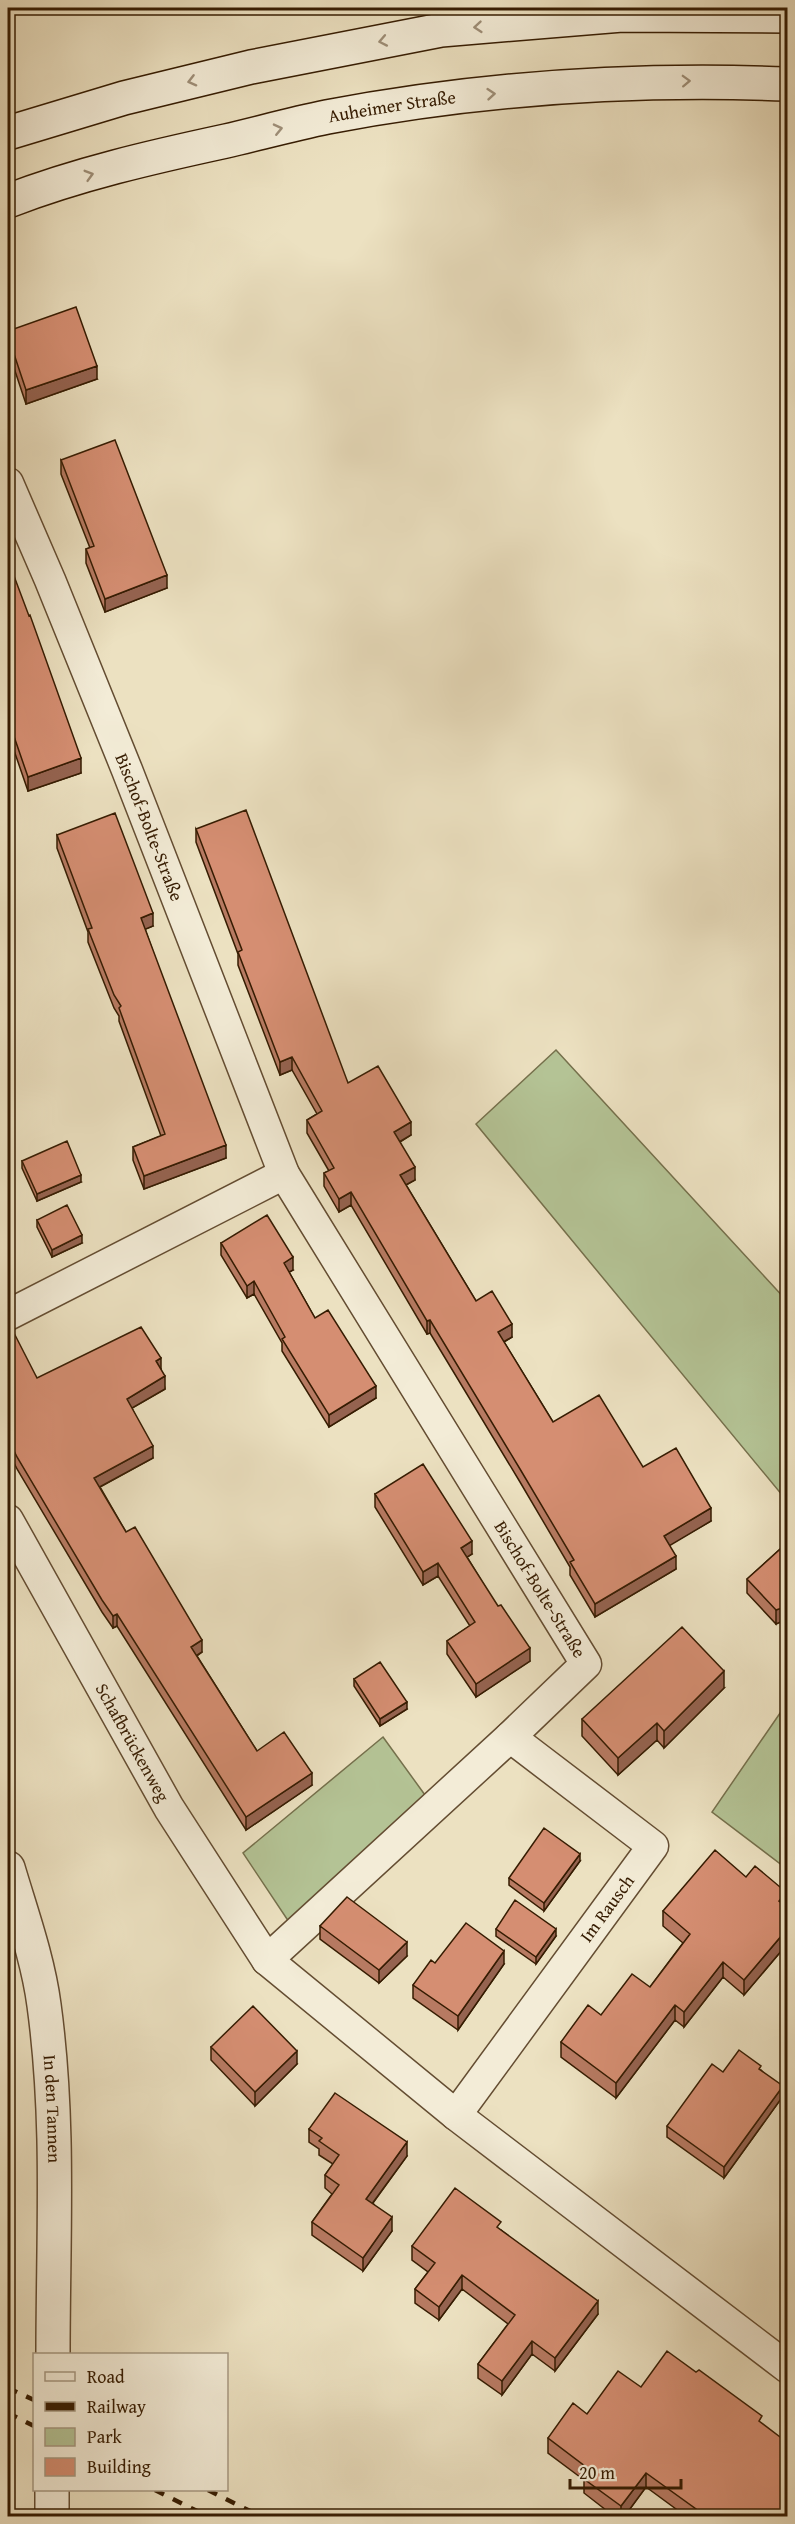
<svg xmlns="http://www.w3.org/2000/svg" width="795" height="2524" font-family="'Gentium Book Plus',serif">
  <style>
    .green { fill: #b4c395; stroke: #75704c; stroke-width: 1.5 }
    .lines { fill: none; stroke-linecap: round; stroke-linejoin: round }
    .minor-casing { stroke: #644d32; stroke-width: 33 }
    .tertiary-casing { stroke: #644d32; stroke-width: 36 }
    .secondary-casing { stroke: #361c02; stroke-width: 36 }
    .minor { stroke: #f3ecd7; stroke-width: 30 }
    .tertiary { stroke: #f3ecd7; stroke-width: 33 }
    .secondary { stroke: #f3ecd7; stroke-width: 33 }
    .rail { stroke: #361c02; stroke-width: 4.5; stroke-dasharray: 10 10; stroke-linecap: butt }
    .wall { fill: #b77a62; stroke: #361c02; stroke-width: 1.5 }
    .shaded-wall { fill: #956350; stroke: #361c02; stroke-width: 1.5 }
    .building { fill: #d58e72; stroke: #361c02; stroke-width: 1.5 }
    .oneway { stroke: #9e8e77 }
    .labels { text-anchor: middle; stroke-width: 6; stroke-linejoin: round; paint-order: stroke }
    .street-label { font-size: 18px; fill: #361c02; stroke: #f3ecd7 }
  </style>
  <rect width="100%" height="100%" fill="#ece1c1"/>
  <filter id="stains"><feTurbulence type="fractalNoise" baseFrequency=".00333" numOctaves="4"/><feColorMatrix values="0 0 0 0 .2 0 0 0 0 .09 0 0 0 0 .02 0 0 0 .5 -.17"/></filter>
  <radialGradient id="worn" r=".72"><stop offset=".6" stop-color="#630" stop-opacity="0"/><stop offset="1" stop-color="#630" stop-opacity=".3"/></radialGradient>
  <path class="green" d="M556,1050L787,1301V1501L476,1124Z
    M787,1703V1869L712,1812Z
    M383,1737L425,1795L289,1922L243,1853Z"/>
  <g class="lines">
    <g class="minor-casing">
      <g id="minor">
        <path id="s1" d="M8,483L50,580L127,770L284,1174L586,1664L510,1737L267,1960"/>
        <path d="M8,1315L284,1174"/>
        <path id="s2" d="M8,1520L169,1808L267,1960L456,2115L788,2368"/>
        <path id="s3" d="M456,2115L653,1846L510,1737"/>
      </g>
    </g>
    <g class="tertiary-casing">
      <g id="tertiary">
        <path id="s4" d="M8,1868C21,1912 38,1959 44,2005C60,2122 53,2236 53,2354"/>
        <path d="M52,2516V2490"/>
      </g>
    </g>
    <g class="secondary-casing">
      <g id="secondary">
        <path d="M8,133L124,98L251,67L441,30L622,15L788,16"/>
        <path id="s5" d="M8,201C78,174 152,157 226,141C260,133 293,124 327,117C479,88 634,78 788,84"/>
      </g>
    </g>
    <use href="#minor" class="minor"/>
    <use href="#tertiary" class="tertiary"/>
    <use href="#secondary" class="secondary"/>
    <path class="rail" d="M8,2388L34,2400
      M8,2413L34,2426
      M155,2490L207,2516
      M208,2490L260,2516"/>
  </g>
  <path class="wall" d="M8,331L97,379L26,404L8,350Z
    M61,460L167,588L105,612L86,563V549L90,548L61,474Z
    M8,560L81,773L28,791L8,733Z
    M196,829L348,1083L411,1135L400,1142L415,1180L406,1185L476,1301L512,1337L504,1342L553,1422L643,1467L711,1521L669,1545L676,1569L595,1617L570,1575V1567L520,1482L430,1333L427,1334L351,1205L339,1212L324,1186V1173L329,1171L307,1133V1120L317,1114L292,1070L280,1075L238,965V954L196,842Z
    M57,835L153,926L145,929L226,1158L144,1189L133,1160V1147L161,1136L119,1021V1016L114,1008L88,942V932L57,848Z
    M22,1161L81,1182L37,1201L22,1168Z
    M37,1220L82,1243L52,1257L37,1227Z
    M221,1243L293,1270L289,1272L315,1318L376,1398L329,1427L282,1351V1343L254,1294L247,1298L221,1255Z
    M8,1337L37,1378L161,1369L165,1389L132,1408L153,1458L100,1487L126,1532L202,1652L197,1656L257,1751L312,1785L246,1830L117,1626L113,1628L102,1612L17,1469L8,1450Z
    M375,1494L472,1554L467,1557L530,1661L476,1697L447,1654V1641L470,1626L438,1576L423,1585L375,1507Z
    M788,1542L776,1624L747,1593V1579Z
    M354,1679L407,1709L380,1726L354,1686Z
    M724,1688L664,1748L657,1740L618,1775L582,1736V1719Z
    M580,1861L544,1911L509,1885V1878Z
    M746,1877L788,1908V1943L744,1995L723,1977L684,2027L675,2020L616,2098L561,2057V2042L601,2015L650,1987L683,1943L663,1926V1911Z
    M320,1926L407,1956L379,1983L320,1939Z
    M496,1929L556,1936L536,1964L496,1936Z
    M435,1963L504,1964L458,2030L413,1998V1985Z
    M211,2047L297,2064L255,2106L211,2060Z
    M761,2070L783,2096L724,2178L667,2137V2126L723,2072Z
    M309,2129L407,2156L373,2203L392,2231L363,2271L312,2235V2222L332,2194L325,2188V2175L333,2164L319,2155V2149L309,2142Z
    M501,2230L598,2314L555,2371L532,2354L502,2395L478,2378V2364L508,2324L462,2289L439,2320L415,2303V2289L428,2272L412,2260V2246Z
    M641,2387L762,2424L788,2517H687L646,2487L624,2517H615L584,2493V2480L548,2453V2438L587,2414Z"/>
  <path class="shaded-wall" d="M97,366V379L26,404V390Z
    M167,575V588L105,612V599Z
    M81,758V773L28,791V777Z
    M14,805V812L8,814V807Z
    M153,913V926L141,931V918Z
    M292,1057V1070L280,1075V1062Z
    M411,1122V1135L394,1145V1132Z
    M226,1145V1158L144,1189V1176Z
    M415,1167V1180L400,1188V1175Z
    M81,1175V1182L37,1201V1194Z
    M351,1192V1205L339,1212V1199Z
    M82,1235V1243L52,1257V1250Z
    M293,1257V1270L284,1275V1263Z
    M254,1281V1294L247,1298V1286Z
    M430,1320V1333L427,1334V1321Z
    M512,1324V1337L498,1345V1332Z
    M161,1358V1370L156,1361Z
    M165,1376V1389L127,1411V1399Z
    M376,1386V1398L329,1427V1415Z
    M153,1446V1458L94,1490V1478Z
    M711,1508V1521L664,1549V1536Z
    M472,1541V1554L461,1561V1548Z
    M676,1556V1569L595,1617V1604Z
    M438,1563V1576L423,1585V1572Z
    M788,1606V1619L776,1624V1610Z
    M117,1614V1626L113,1628V1616Z
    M202,1640V1652L191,1659V1647Z
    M530,1648V1661L476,1697V1684Z
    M724,1671V1688L664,1748V1731Z
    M407,1702V1709L380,1726V1719Z
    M657,1723V1740L618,1775V1758Z
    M312,1773V1785L246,1830V1817Z
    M580,1854V1861L544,1911V1903Z
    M786,1892V1907L779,1901Z
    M788,1928V1943L744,1995V1980Z
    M556,1929V1936L536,1964V1957Z
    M407,1942V1956L379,1983V1970Z
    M504,1951V1964L458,2030V2016Z
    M723,1962V1977L684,2027V2012Z
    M675,2005V2020L616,2098V2083Z
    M297,2051V2064L255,2106V2092Z
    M783,2086V2096L724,2178V2167Z
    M407,2142V2156L366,2212V2199Z
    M392,2217V2231L363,2271V2258Z
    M462,2275V2289L439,2320V2307Z
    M598,2301V2314L555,2371V2358Z
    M532,2341V2354L502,2395V2381Z
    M646,2473V2487L624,2517H621V2506Z"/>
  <path class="building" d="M76,307L97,366L26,390L8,336V331Z
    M115,440L167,575L105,599L86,549L94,546L61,460Z
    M8,560L29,616L30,615L81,758L28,777L8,719Z
    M8,786L14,805L8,807Z
    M246,810L348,1083L378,1066L411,1122L394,1132L415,1167L400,1175L476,1301L492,1291L512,1324L498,1332L553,1422L599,1395L643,1467L676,1448L711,1508L664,1536L676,1556L595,1604L570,1562L574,1560L520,1469L430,1320L427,1321L351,1192L339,1199L324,1173L334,1168L307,1120L322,1111L292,1057L280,1062L238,952L242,950L196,829Z
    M115,813L153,913L141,918L226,1145L144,1176L133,1147L165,1134L119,1008L121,1006L114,995L88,929L92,928L57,835Z
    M67,1141L81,1175L37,1194L22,1161Z
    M67,1205L82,1235L52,1250L37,1220Z
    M267,1215L293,1257L284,1263L315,1318L328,1310L376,1386L329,1415L282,1339L285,1337L254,1281L247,1286L221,1243Z
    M141,1327L161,1358L156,1361L165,1376L127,1399L153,1446L94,1478L126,1532L135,1527L202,1640L191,1647L257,1751L284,1732L312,1773L246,1817L117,1614L113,1616L102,1600L17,1457L8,1438V1337L14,1333L37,1378Z
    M423,1464L472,1541L461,1548L498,1606L501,1605L530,1648L476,1684L447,1641L475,1622L438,1563L423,1572L375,1494Z
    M788,1542V1606L776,1610L747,1579Z
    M682,1627L724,1671L664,1731L657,1723L618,1758L582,1719Z
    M380,1662L407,1702L380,1719L354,1679Z
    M544,1828L580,1854L544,1903L509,1878Z
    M715,1850L746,1877L755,1866L786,1892L779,1901L788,1908V1928L744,1980L723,1962L684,2012L675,2005L616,2083L561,2042L588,2005L601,2015L632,1974L650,1987L690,1934L663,1911Z
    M347,1897L407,1942L379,1970L320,1926Z
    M515,1900L556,1929L536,1957L496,1929Z
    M466,1923L504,1951L458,2016L413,1985L431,1960L435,1963Z
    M253,2006L297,2051L255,2092L211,2047Z
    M739,2050L761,2066L759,2069L783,2086L724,2167L667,2126L712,2064L723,2072Z
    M335,2093L407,2142L366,2199L392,2217L363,2258L312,2222L339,2185L325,2175L339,2155L319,2141L322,2138L309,2129Z
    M455,2188L501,2222L497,2227L598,2301L555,2358L532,2341L502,2381L478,2364L515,2315L462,2275L439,2307L415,2289L435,2263L412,2246Z
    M667,2351L696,2372L699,2370L762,2416L759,2421L788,2443V2517H691L696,2509L646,2473L621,2506L584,2479L590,2470L548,2438L573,2403L587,2414L618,2371L641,2387Z"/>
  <defs><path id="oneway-chevron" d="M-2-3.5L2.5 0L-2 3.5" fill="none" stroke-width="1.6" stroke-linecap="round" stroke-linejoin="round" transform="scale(1.5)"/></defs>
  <g class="oneway">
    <use href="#oneway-chevron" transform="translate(478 27) rotate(175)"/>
    <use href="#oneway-chevron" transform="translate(383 41) rotate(169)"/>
    <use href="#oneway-chevron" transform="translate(192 81) rotate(166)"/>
    <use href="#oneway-chevron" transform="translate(686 81) rotate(-2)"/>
    <use href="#oneway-chevron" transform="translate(491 94) rotate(-5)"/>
    <use href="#oneway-chevron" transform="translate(278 129) rotate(-13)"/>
    <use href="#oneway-chevron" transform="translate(89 175) rotate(-16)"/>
  </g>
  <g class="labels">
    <g class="street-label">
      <text dy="6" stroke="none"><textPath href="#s5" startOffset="396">Auheimer Straße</textPath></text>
      <text dy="6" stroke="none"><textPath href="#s1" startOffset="372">Bischof-Bolte-Straße</textPath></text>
      <text dy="6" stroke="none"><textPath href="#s1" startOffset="1232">Bischof-Bolte-Straße</textPath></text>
      <text dy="6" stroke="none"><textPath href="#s2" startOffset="255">Schafbrückenweg</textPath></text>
      <text dy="6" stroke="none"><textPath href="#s3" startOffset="256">Im Rausch</textPath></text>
      <text dy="6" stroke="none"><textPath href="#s4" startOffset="246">In den Tannen</textPath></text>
    </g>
  </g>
  <rect width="795" height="2524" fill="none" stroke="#ece1c1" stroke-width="30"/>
  <rect x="9" y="9" width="777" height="2506" fill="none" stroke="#361c02" stroke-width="3"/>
  <rect x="15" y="15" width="765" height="2494" fill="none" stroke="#361c02" stroke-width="1.5"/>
  <rect x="33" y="2353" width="195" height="138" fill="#f3ecd7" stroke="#a79982" stroke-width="1.5"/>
  <rect x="45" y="2372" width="30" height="9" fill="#f3ecd7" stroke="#a79982" stroke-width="1.5"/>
  <text x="87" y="2383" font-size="18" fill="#361c02">Road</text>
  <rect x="45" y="2402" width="30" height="9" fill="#361c02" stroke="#a79982" stroke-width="1.5"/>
  <text x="87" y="2413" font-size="18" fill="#361c02">Railway</text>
  <rect x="45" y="2428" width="30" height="18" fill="#b4c395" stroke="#a79982" stroke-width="1.5"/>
  <text x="87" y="2443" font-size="18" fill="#361c02">Park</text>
  <rect x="45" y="2458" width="30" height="18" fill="#d58e72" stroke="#a79982" stroke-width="1.5"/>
  <text x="87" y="2473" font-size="18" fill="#361c02">Building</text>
  <path d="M570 2479v9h111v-9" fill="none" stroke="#361c02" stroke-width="3"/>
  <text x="579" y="2479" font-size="18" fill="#361c02" stroke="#f3ecd7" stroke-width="4.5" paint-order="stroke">20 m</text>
  <rect width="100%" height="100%" filter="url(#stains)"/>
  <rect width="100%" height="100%" fill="url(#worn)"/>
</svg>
